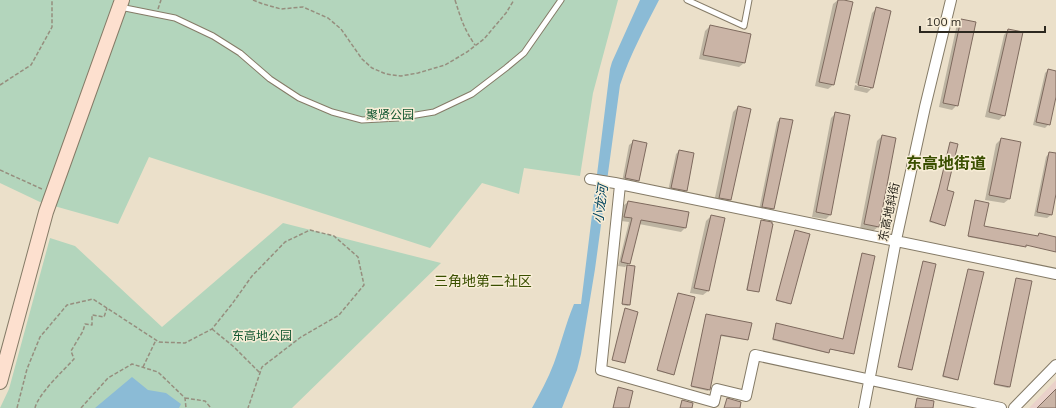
<svg xmlns="http://www.w3.org/2000/svg" width="1056" height="408" font-family="Mulish,'Noto Sans SC',sans-serif">
  <style>
    .education { fill: #ead1ca }
    .green { fill: #b3d5bc }
    .water { fill: #8bbbd6 }
    .shadow { fill: #0003 }
    .building { fill: #cab4a6; stroke: #7e6a5e }
    .lines { fill: none; stroke-linecap: round; stroke-linejoin: round }
    .lane-casing { stroke: #857b67; stroke-width: 7 }
    .street-casing { stroke: #857b67; stroke-width: 12 }
    .secondary-casing { stroke: #857b67; stroke-width: 16 }
    .path { stroke: #968e7e; stroke-width: 1.5; stroke-dasharray: 4 2; stroke-linecap: butt }
    .lane { stroke: #fff; stroke-width: 5 }
    .street { stroke: #fff; stroke-width: 10 }
    .secondary { stroke: #fde0cf; stroke-width: 14 }
    .labels { text-anchor: middle; stroke-width: 3; stroke-linejoin: round; paint-order: stroke }
    .park-label { font-size: 12px; fill: #10562f; stroke: #f8edd7 }
    .street-label { font-size: 12px; fill: #2c281f; stroke: #f8edd7 }
    .water-label { font-size: 13px; font-style: italic; fill: #01445f; stroke: #f8edd7 }
    .quarter-label { font-size: 14px; fill: #3a4f00; stroke: #f8edd7 }
    .district-label { font-size: 16px; font-weight: bold; fill: #3a4f00; stroke: #f8edd7 }
  </style>
  <rect width="100%" height="100%" fill="#ebe0ca"/>
  <path class="education" d="M1056,380V408H1029Z"/>
  <path class="green" d="M0,0H618L593,93L580,176L524,168L519,194L482,183L430,248L149,157L118,224L40,202L0,183Z
    M283,223L441,263L292,408H0L9,389L50,238L75,246L162,327Z"/>
  <path class="water" d="M640,0H659C645,27 630,55 620,85L595,269L581,354L577,370L562,408H532C540,393 548,379 554,363C561,344 566,323 574,304H581L610,69L612,62Z
    M132,377L148,390L166,393L181,404L179,408H95Z"/>
  <path class="shadow" d="M838,0H840L833,85L828,89L815,86L833,4Z
    M877,8L889,11L872,88L867,93L854,90L855,85L870,89V87L855,83L872,13Z
    M961,20L957,105L952,110L939,107L957,24Z
    M710,26L744,63L739,67L699,59L705,31Z
    M1008,30L1004,115L999,120L985,117L1004,35Z
    M1048,70L1056,72V93L1049,124L1045,128L1033,125L1045,73Z
    M738,107L730,200L726,205L714,202L733,112Z
    M836,113L830,215L826,219L812,217L831,118Z
    M780,119L774,209L770,212L759,210L777,122Z
    M882,136L878,227L873,231L860,229L877,141Z
    M1001,139L1009,199L1004,203L985,200L996,144Z
    M633,142L646,144L638,181L635,184L622,182L629,145Z
    M950,143L944,225V226L929,222L939,190Z
    M679,151L686,191L682,194L668,191L676,154Z
    M1049,153L1056,154V189L1051,215L1047,218L1034,216L1046,157Z
    M628,202L688,213L685,228L681,232L639,224L629,263L625,267L618,266L629,222L621,221L624,205Z
    M975,202L983,227L1038,237L1039,234L1056,238V251L1022,243L1025,247H1024L968,237Z
    M711,216L708,291L703,295L690,293L706,221Z
    M761,222L758,291L757,292L746,290Z
    M795,232L790,303L789,304L776,301Z
    M862,254L852,354L829,349L827,353L772,340L776,325L843,340Z
    M923,262L911,369L910,370L898,367Z
    M627,266L629,305L628,306L622,305Z
    M968,271L957,379L956,380L942,377Z
    M1016,279L1009,387L1008,388L994,385Z
    M678,295L674,374L673,375L657,371Z
    M706,315L748,339L747,340L720,336L708,391L691,387Z"/>
  <path class="building" d="M838,0H844L853,2L834,85L819,82Z
    M876,7L891,11L873,88L858,85Z
    M961,19L976,22L958,106L943,103Z
    M710,25L751,34L745,63L703,55Z
    M1008,29L1023,32L1005,116L989,112Z
    M1048,69L1056,71V97L1050,125L1036,122Z
    M738,106L751,109L731,200L719,198Z
    M835,112L850,115L831,215L816,212Z
    M780,118L793,120L774,209L762,207Z
    M882,135L896,138L879,227L864,224Z
    M1001,138L1021,142L1010,199L989,195Z
    M633,140L647,143L639,181L625,178Z
    M950,142L958,144L947,190L954,192L945,226L930,221L939,188Z
    M679,150L694,153L687,191L671,188Z
    M1049,152L1056,153V194L1052,215L1037,212Z
    M975,200L989,203L984,226L1038,236L1039,233L1056,237V252L1026,245V247L968,236Z
    M628,201L689,212L686,228L641,220L630,264L621,262L632,218L624,217Z
    M711,215L725,218L709,291L694,288Z
    M761,220L772,222V224H773L759,292L747,290Z
    M795,230L810,234L791,304L776,300Z
    M862,253L875,256L854,354L830,349L829,353L773,339L776,323L843,339Z
    M923,261L936,264L912,370L898,367Z
    M627,265L635,266L630,305L622,304Z
    M968,269L984,272L958,380L943,376Z
    M1016,278L1032,281L1010,387L994,384Z
    M678,293L695,297L674,375L657,370Z
    M625,308L638,312L625,363L612,360Z
    M706,314L752,323L748,340L721,335L710,390L691,386Z
    M618,387L633,391L629,408H613Z
    M1056,389V408H1037Z
    M727,398L741,402L740,408H724Z
    M917,398L934,401L933,408H915Z
    M682,400L693,403L692,408H680Z"/>
  <g class="lines">
    <g class="lane-casing">
      <path id="lane" d="M687,0L744,26L749,0
        M120,7L175,18L213,36L240,53L270,79L299,98L332,112L362,120L398,118L434,112L472,94L506,68L524,53L561,0"/>
    </g>
    <g class="street-casing">
      <path id="street" d="M590,179L615,183L1056,274
        M620,185L601,370L714,402L717,389L746,396L755,355L1001,408
        M864,408L896,240L925,107L951,0
        M1014,408L1056,365"/>
    </g>
    <g class="secondary-casing">
      <path id="secondary" d="M0,382L46,212L122,0"/>
    </g>
    <path class="path" d="M253,0L263,4L281,9L303,7L328,18L341,29L362,59L372,68L386,74L401,76L418,73L445,65L467,52L484,39L506,13L514,0
      M455,0C461,19 464,29 475,45
      M158,9L161,0
      M0,85L31,65L52,27V0
      M0,170L42,189
      M212,329L234,347L260,373
      M143,367L156,340
      M185,398L205,401L211,408
      M17,408L27,369L40,337L67,305L93,299L159,342L185,343L212,329L232,304L252,276L285,242L310,230L334,236L358,257L364,285L339,315L301,337L262,367L248,408
      M35,408C38,394 64,370 74,359L71,351L83,331L85,324L92,325V315L104,317L107,308
      M81,408L108,378L132,364L158,372L185,398L186,408"/>
    <use href="#lane" class="lane"/>
    <use href="#street" class="street"/>
    <use href="#secondary" class="secondary"/>
  </g>
  <g class="labels">
    <g class="park-label">
      <text x="390" y="119">聚贤公园</text>
      <text x="262" y="340">东高地公园</text>
    </g>
    <g class="street-label">
      <text transform="translate(889 212) rotate(-78)" y="4">东高地斜街</text>
    </g>
    <g class="water-label">
      <text transform="translate(600 204) rotate(-82)" y="5">小龙河</text>
    </g>
    <g class="quarter-label">
      <text x="483" y="286">三角地第二社区</text>
    </g>
    <g class="district-label">
      <text x="946" y="169">东高地街道</text>
    </g>
  </g>
  <path d="M920 26v6h125v-6" fill="none" stroke="#2c281f" stroke-width="2"/>
  <text x="926" y="26" font-size="12" fill="#2c281f" stroke="#f8edd7" stroke-width="3" paint-order="stroke">100 m</text>
</svg>
